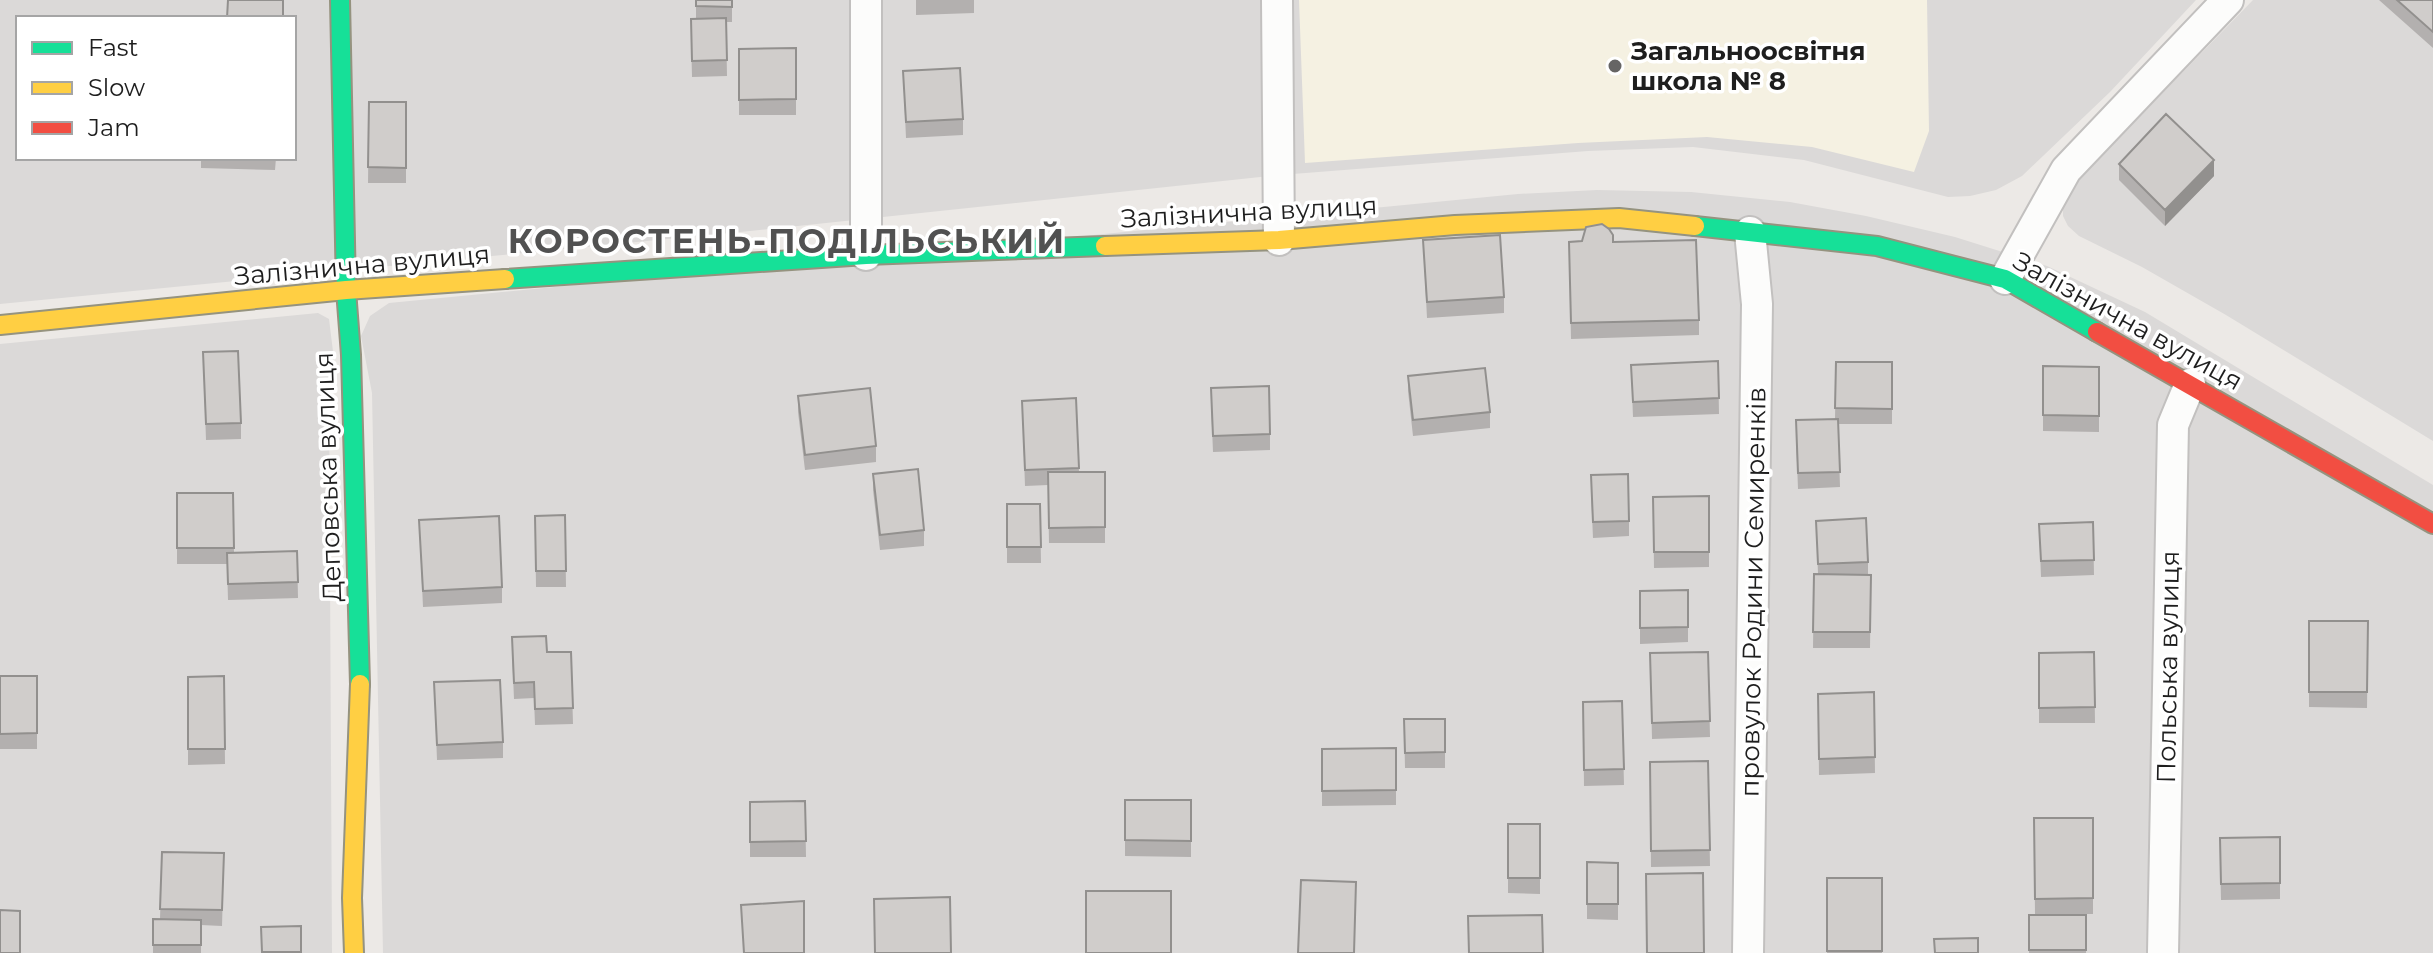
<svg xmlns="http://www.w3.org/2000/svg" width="2433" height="953" font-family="Montserrat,sans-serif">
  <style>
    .residential { fill: #dbd9d8; fill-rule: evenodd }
    .education { fill: #f5f1e2 }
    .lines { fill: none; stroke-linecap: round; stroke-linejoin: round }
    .street-casing { stroke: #c2c0bf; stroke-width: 34 }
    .fast-casing { stroke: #95937f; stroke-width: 22 }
    .slow-casing { stroke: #95937f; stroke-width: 22 }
    .jam-casing { stroke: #95937f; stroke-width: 22 }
    .street { stroke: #fcfcfb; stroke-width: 30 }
    .fast { stroke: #16e098; stroke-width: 18 }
    .slow { stroke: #ffcf43; stroke-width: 18 }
    .jam { stroke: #f24e42; stroke-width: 18 }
    .wall { fill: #b3b0af }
    .shaded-wall { fill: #92908e }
    .building { fill: #d0cdcb; stroke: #92908e; stroke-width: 2 }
    .poi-dot { fill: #666564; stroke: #fff; stroke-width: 3 }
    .labels { text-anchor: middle; stroke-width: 7; stroke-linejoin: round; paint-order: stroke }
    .poi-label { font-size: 26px; font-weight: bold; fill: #1e1e1e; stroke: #fff; text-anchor: start }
    .street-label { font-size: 26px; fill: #1e1e1e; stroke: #fff }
    .district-label { font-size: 34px; font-weight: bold; letter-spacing: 2px; fill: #515151; stroke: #fff }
  </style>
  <rect width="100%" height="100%" fill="#ece9e6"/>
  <path class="residential" d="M0,0H2196L2110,92L2022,176L1996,190L1970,196L1948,197L1804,160L1693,147L1588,151L1280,175L750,231L0,304ZM18,18H294V158H18Z
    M2253,0H2433V441L2226,315L2142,267L2079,236L2068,226L2063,216V200L2073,185Z
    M1597,190L1691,192L1790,202L1866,216L1955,237L2047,266L2145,312L2433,485V953H383L372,393L361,336L370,316L389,303L1518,194Z
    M318,313L329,319L336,376L329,380L332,953H0V344Z"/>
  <path class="education" d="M1299,0H1927L1929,131L1914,172L1812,147L1707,137L1578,143L1305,163Z"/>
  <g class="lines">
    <g class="street-casing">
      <path id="street" d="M866,0V255
        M1277,0L1279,240
        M2005,279L2066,170L2228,0
        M1748,953L1757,304L1750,232
        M2163,953L2173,425L2190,384"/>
    </g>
    <g class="fast-casing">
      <path id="fast" d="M340,0L346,290L351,355L360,684
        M1695,226L1877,246L2005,279L2097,332
        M505,279L866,255L1105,246"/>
    </g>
    <g class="slow-casing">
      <path id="slow" d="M1105,246L1279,240L1455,225L1619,218L1695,226
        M0,325L346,290L505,279
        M354,953L352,898L360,684"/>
    </g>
    <g class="jam-casing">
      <path id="jam" d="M2097,332L2433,524"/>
    </g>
    <use href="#street" class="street"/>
    <use href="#fast" class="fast"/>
    <use href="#slow" class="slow"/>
    <use href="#jam" class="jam"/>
  </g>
  <path class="wall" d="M696,0H732V22H726L727,76L692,77L691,35L696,19Z
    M916,0H974V13L916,15Z
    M2379,0H2433V48Z
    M796,48V115H739V49Z
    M903,71L963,119V135L906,138Z
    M369,102H406V183H368Z
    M201,158H276L275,170L201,168Z
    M2119,164L2214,176L2165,226L2119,180Z
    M1423,240L1504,297V313L1427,318Z
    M1582,241L1613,242L1699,320V335L1571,339L1569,242Z
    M203,352L241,423V439L206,440Z
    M1718,361L1719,414L1633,417L1631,365Z
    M1836,362H1892V424H1838L1840,487L1798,489L1796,436L1835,419Z
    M2043,366L2099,367V432L2043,431Z
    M1408,376L1490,412V428L1413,436L1408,391Z
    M798,396L876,446V462L805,470L798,412Z
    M1076,398L1079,472H1105V543H1049L1048,485L1025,486L1022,401Z
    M1211,403L1270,434V450L1213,452Z
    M873,474L924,530V546L880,550L873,490Z
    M1591,491L1629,521V536L1593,538Z
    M177,493H233L234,553L297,551L298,598L228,600L227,564H177Z
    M1709,496V567L1654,568L1653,497Z
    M1007,504H1040L1041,563H1007Z
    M565,515L566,587H536L535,516Z
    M419,520L502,587V603L423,607Z
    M1816,521L1868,562V575H1871L1870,648H1813L1814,574H1818Z
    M2093,522L2094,575L2041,577L2039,524Z
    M1688,590V642L1640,644V591Z
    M2309,621H2368L2367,708L2309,707Z
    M512,652H571L573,724L535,725L534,698L514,699Z
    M1708,652L1710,737L1652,739L1650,653Z
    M2094,652L2095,723H2039V653Z
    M0,676H37V749H0Z
    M224,676L225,764L188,765V677Z
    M434,682L503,742V758L437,760Z
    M1874,692L1875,773L1819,775L1818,694Z
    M1622,701L1624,785L1584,786L1583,702Z
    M1404,719H1445V768H1405Z
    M1396,748V805L1322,806V749Z
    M1708,761L1710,866L1651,867L1650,762Z
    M1125,800H1191V857L1125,856Z
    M805,801L806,857H750V802Z
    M2034,818H2093V914H2035Z
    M1508,824H1540V894L1508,893Z
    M2280,837V899L2221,900L2220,854Z
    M162,852L224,853L222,926L201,925V953H153V919H160Z
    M1587,862L1618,863V920L1587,919Z
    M1827,878H1882V953H1827Z
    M2029,915H2086V953H2029Z"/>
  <path class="shaded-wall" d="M2214,160V176L2165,226V210Z"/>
  <path class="building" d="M228,0H283V18H227Z
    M696,0H732V7L696,6Z
    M2397,0H2433V32Z
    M726,18L727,60L692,61L691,19Z
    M796,48V99L739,100V49Z
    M960,68L963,119L906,122L903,71Z
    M369,102H406V168L368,167Z
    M2166,114L2214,160L2165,210L2119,164Z
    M1602,224L1609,229L1613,235V242L1696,240L1699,320L1571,323L1569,242L1582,241L1586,227Z
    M1500,235L1504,297L1427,302L1423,240Z
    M238,351L241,423L206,424L203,352Z
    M1718,361L1719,398L1633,402L1631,365Z
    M1836,362H1892V409L1835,408Z
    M2043,366L2099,367V416L2043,415Z
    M1485,368L1490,412L1413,420L1408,376Z
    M1269,386L1270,434L1213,436L1211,388Z
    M870,388L876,446L805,455L798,396Z
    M1076,398L1079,468L1025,470L1022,401Z
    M1838,419L1840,472L1798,473L1796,420Z
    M918,469L924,530L880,535L873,474Z
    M1048,472H1105V527L1049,528Z
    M1628,474L1629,521L1593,522L1591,475Z
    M177,493H233L234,548H177Z
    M1709,496V552H1654L1653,497Z
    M1007,504H1040L1041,547H1007Z
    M565,515L566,571H536L535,516Z
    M499,516L502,587L423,591L419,520Z
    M1866,518L1868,562L1818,564L1816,521Z
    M2093,522L2094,560L2041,561L2039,524Z
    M297,551L298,582L228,584L227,553Z
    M1814,574L1871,575L1870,632H1813Z
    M1688,590V627L1640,628V591Z
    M2309,621H2368L2367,692H2309Z
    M546,636L547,652H571L573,708L535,709L534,682L514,683L512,637Z
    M1708,652L1710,721L1652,723L1650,653Z
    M2094,652L2095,707L2039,708V653Z
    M0,676H37V733L0,734Z
    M224,676L225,749H188V677Z
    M500,680L503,742L437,745L434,682Z
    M1874,692L1875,757L1819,759L1818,694Z
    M1622,701L1624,769L1584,770L1583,702Z
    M1404,719H1445V752L1405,753Z
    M1396,748V790L1322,791V749Z
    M1708,761L1710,850L1651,851L1650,762Z
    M1125,800H1191V841L1125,840Z
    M805,801L806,841L750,842V802Z
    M2034,818H2093V898L2035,899Z
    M1508,824H1540V878H1508Z
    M2280,837V883L2221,884L2220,838Z
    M162,852L224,853L222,910L160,909Z
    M1587,862L1618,863V904H1587Z
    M1703,873L1704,953H1647L1646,874Z
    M1827,878H1882V951H1827Z
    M1301,880L1356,882L1354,953H1298Z
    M1086,891H1171V953H1086Z
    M950,897L951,953H875L874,899Z
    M804,901V953H744L741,905Z
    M0,910L20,911V953H0Z
    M1542,915L1543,953H1469L1468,916Z
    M2029,915H2086V950H2029Z
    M153,919L201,920V945H153Z
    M301,926V952H262L261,927Z
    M1978,938V953H1935L1934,939Z"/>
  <circle class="poi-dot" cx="1615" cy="66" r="8"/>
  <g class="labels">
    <g class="poi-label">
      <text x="1631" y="60">Загальноосвітня<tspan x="1631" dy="30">школа № 8</tspan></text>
    </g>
    <g class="street-label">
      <text transform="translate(1249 212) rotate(-3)" y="9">Залізнична вулиця</text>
      <text transform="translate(362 265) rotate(-5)" y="9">Залізнична вулиця</text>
      <text transform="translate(2128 321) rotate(29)" y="9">Залізнична вулиця</text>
      <text transform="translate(328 477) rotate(-92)" y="9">Деповська вулиця</text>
      <text transform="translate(1753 592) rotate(-89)" y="9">провулок Родини Семиренків</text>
      <text transform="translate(2168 667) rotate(-89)" y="9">Польська вулиця</text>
    </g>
    <g class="district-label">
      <text x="787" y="253">КОРОСТЕНЬ-ПОДІЛЬСЬКИЙ</text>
    </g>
  </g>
  <rect x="16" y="16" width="280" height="144" fill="#ffffff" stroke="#a5a5a5" stroke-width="2"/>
  <rect x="32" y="42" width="40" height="12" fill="#16e098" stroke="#a5a5a5" stroke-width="2"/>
  <text x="88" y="56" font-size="24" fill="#1e1e1e">Fast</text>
  <rect x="32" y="82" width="40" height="12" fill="#ffcf43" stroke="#a5a5a5" stroke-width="2"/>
  <text x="88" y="96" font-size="24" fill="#1e1e1e">Slow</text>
  <rect x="32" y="122" width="40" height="12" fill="#f24e42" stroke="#a5a5a5" stroke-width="2"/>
  <text x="88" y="136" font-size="24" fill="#1e1e1e">Jam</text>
</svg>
